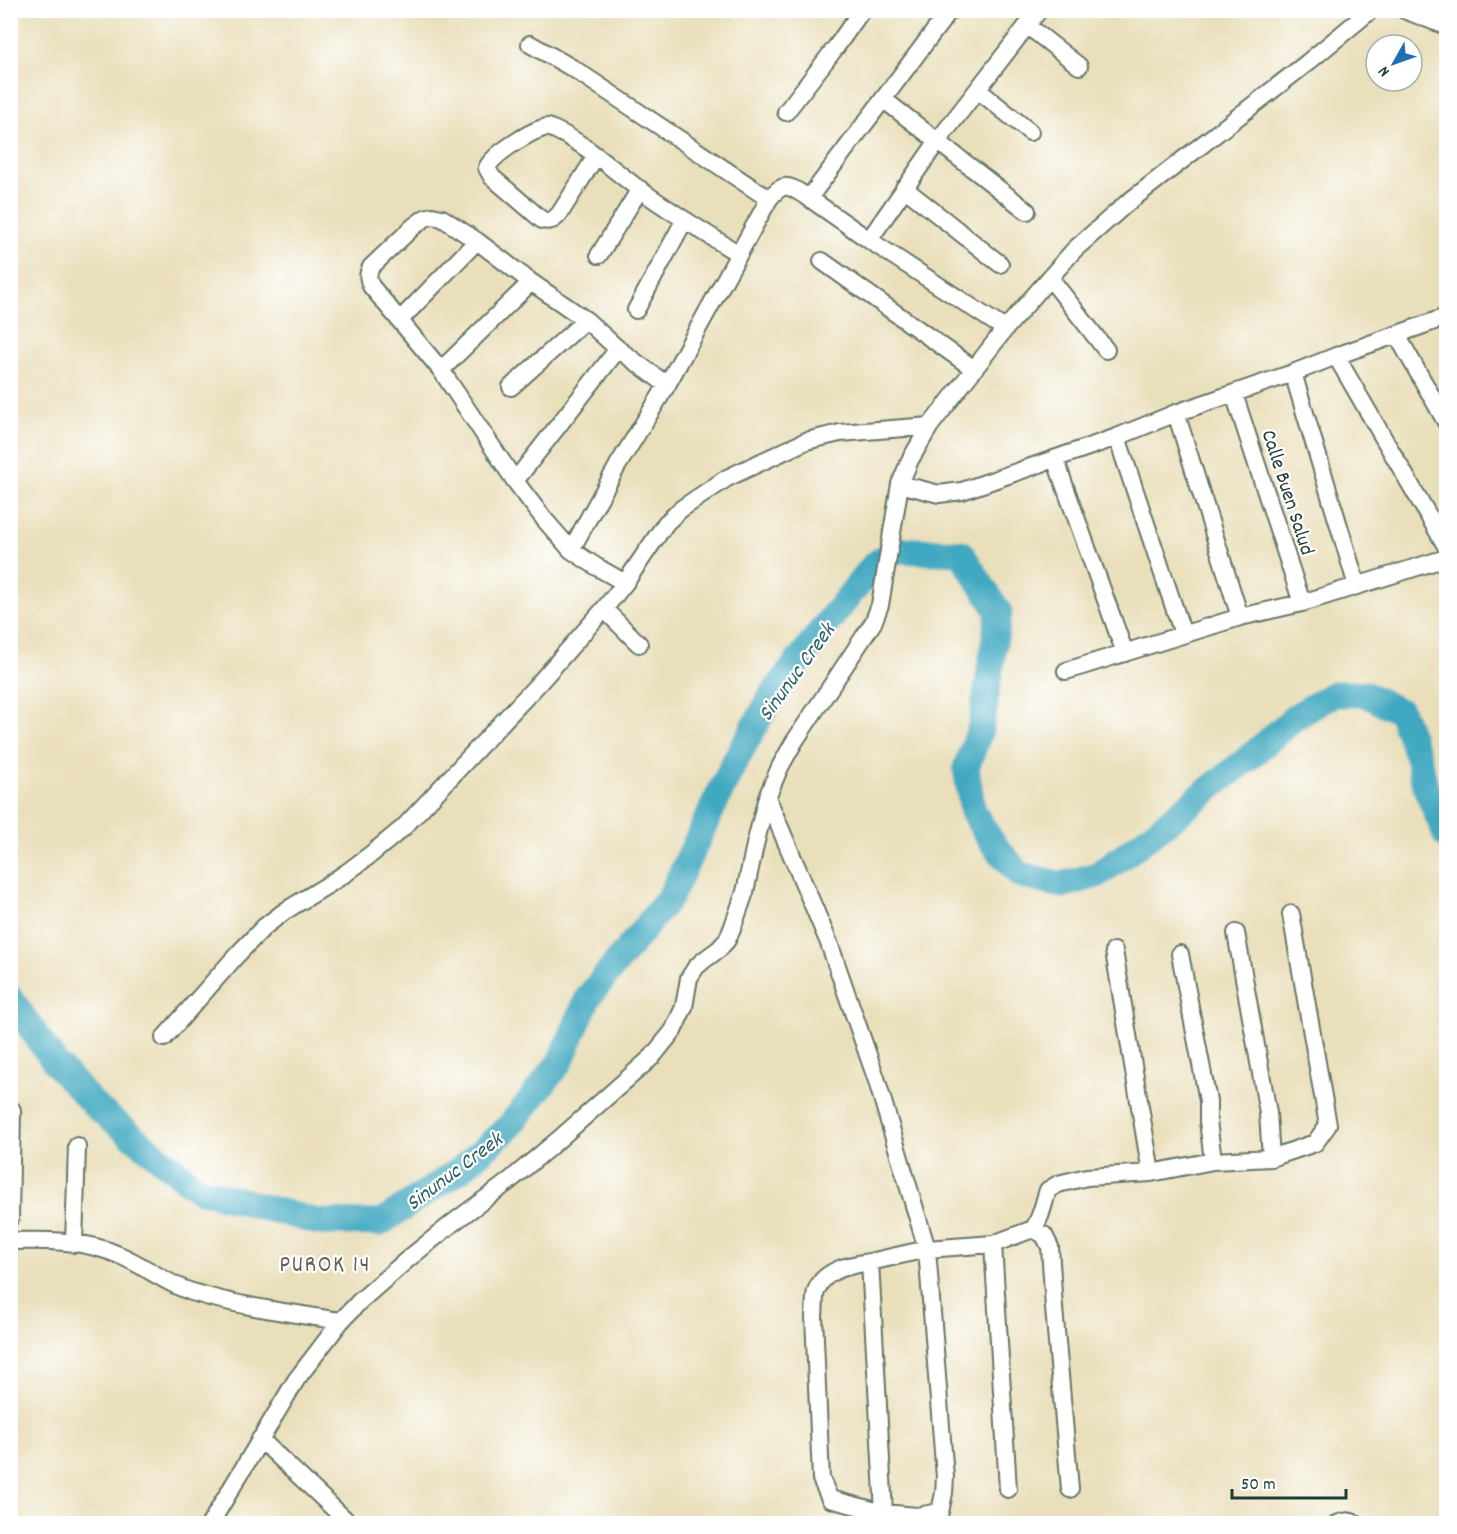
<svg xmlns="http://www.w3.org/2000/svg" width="1457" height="1534" font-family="Dekko,sans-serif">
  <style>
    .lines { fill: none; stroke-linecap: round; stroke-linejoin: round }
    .river { stroke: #40a8c0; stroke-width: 27 }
    .minor-casing { stroke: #667663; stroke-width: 20 }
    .minor { stroke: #fff; stroke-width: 16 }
    .labels { text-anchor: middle; stroke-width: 4.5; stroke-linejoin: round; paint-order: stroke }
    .street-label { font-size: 21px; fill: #1f3d34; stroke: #fff }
    .water-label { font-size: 22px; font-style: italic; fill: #2b6265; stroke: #fff }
    .quarter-label { font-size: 24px; letter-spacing: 1.5px; fill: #675f52; stroke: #fff }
  </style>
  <rect width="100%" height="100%" fill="#fff"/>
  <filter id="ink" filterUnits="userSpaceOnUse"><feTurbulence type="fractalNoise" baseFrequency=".0167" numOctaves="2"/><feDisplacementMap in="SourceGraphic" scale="12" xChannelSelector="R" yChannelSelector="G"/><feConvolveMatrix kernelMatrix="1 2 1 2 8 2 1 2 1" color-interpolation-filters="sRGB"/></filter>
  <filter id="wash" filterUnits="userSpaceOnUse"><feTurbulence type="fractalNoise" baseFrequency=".008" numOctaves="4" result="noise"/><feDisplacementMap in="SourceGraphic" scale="24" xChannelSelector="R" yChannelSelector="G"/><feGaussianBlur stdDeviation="1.35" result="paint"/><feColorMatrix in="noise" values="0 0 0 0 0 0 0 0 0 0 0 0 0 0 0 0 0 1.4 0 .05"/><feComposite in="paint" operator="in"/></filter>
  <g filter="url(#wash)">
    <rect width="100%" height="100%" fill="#eadfbb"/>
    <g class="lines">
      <path class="river" d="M10,998L56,1064L95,1106L198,1189L318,1222L380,1223L460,1170L509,1127L560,1062L589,996L670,897L734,763L771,697L831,618L874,565L896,550L961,553L999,612L981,727L966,768L973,812L994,845L1020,875L1062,885L1097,875L1141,843L1250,757L1295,717L1334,694H1365L1401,712L1418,757L1425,785L1446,835"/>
    </g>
  </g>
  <g filter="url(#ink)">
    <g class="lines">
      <g class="minor-casing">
        <path id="minor" d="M1404,10L1446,26
          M1028,26L1079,66
          M530,44L574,69L769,199C785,179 790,187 809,198
          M978,90L1030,132
          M883,99L1027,211
          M786,112L836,47L862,10
          M596,156L560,213C554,220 551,222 542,220L492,177L487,168C493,154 533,129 548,127C582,140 610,168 639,189C671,212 705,233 739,254
          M904,188L1000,264
          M869,240L937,142L1039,10
          M599,255L640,189
          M822,261L974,369
          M1050,278L1106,350
          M636,310L684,221
          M400,320L477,241
          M1005,329L1074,250L1126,204L1307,63L1371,10
          M1397,335L1446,422
          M1336,356L1446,546
          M441,370L531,282
          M1293,373L1357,586
          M511,387L586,320
          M1234,394L1302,603
          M1176,413L1240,617
          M1117,437L1183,634
          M1055,459L1125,653
          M515,481L618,349
          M900,484L939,494L962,491L1117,437L1176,413L1293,373L1336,356L1446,317
          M571,550L544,519L515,481L441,370L371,286C368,278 367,275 371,267L413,227L425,218L432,216L442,218L477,241L531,282L586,320L618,349L667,385
          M625,583L597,567L571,550L618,465L667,385L769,199
          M604,609L639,644
          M1066,671L1240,617L1302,603L1446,558
          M767,797L829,943L876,1078L927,1249L945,1477L944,1493L940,1512L917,1516L884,1513L870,1262L927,1249L993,1244L1033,1229L1044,1235L1050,1247L1054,1308L1070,1489
          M1236,933L1268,1113L1271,1158
          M1114,951L1151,1173
          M1180,954L1208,1101V1121L1213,1161
          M164,1038L236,956L264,927L285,911L326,886L346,873L370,855L403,828L540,682L604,609L625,583L666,523L681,509L727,478L806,441L840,433L930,426L1005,329L869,240L809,198L950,10
          M10,1218L12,1110
          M1033,1229C1042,1217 1043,1204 1048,1190L1058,1184L1087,1177L1151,1173L1213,1161L1271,1158L1315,1143L1328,1125L1291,914
          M10,1241C47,1240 85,1240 119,1255C144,1265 166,1284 192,1292C241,1307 291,1313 341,1321
          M74,1244L77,1146
          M993,1244L1008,1489
          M870,1262C850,1265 824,1269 816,1291C814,1299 815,1308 814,1316L821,1479L830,1499L884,1513
          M260,1439L350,1524
          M210,1524L296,1380L341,1321L360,1301L408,1259L454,1222L508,1182L558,1140L652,1057L673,1031L684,1007L689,978L696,967L704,960L719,949L727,940L732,929L745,892L755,845L767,797L780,767L794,742L873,623L880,605L900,484L910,460L930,426
          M1337,1524C1344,1521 1349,1520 1356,1524"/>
      </g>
      <use href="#minor" class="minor"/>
    </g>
  </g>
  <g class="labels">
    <g class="street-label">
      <text transform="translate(1289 492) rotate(72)" y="7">Calle Buen Salud</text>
    </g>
    <g class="water-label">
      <text transform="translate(795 671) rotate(-54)" y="8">Sinunuc Creek</text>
      <text transform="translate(453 1170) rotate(-37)" y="8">Sinunuc Creek</text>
    </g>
    <g class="quarter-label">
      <text x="325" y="1271">PUROK 14</text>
    </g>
  </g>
  <rect width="1457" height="1534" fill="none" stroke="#fff" stroke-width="36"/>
  <g transform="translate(1394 63) rotate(230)"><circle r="28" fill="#ffffff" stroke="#a5b1ae" stroke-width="1.5"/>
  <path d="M0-4.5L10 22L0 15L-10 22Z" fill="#1f6fb2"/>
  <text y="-9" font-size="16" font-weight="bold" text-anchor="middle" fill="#1f3d34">N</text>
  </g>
  <path d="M1232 1489v9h114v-9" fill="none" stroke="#1f3d34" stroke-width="3"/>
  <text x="1241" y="1489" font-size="18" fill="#1f3d34" stroke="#ffffff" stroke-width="4.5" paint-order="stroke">50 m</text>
</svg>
